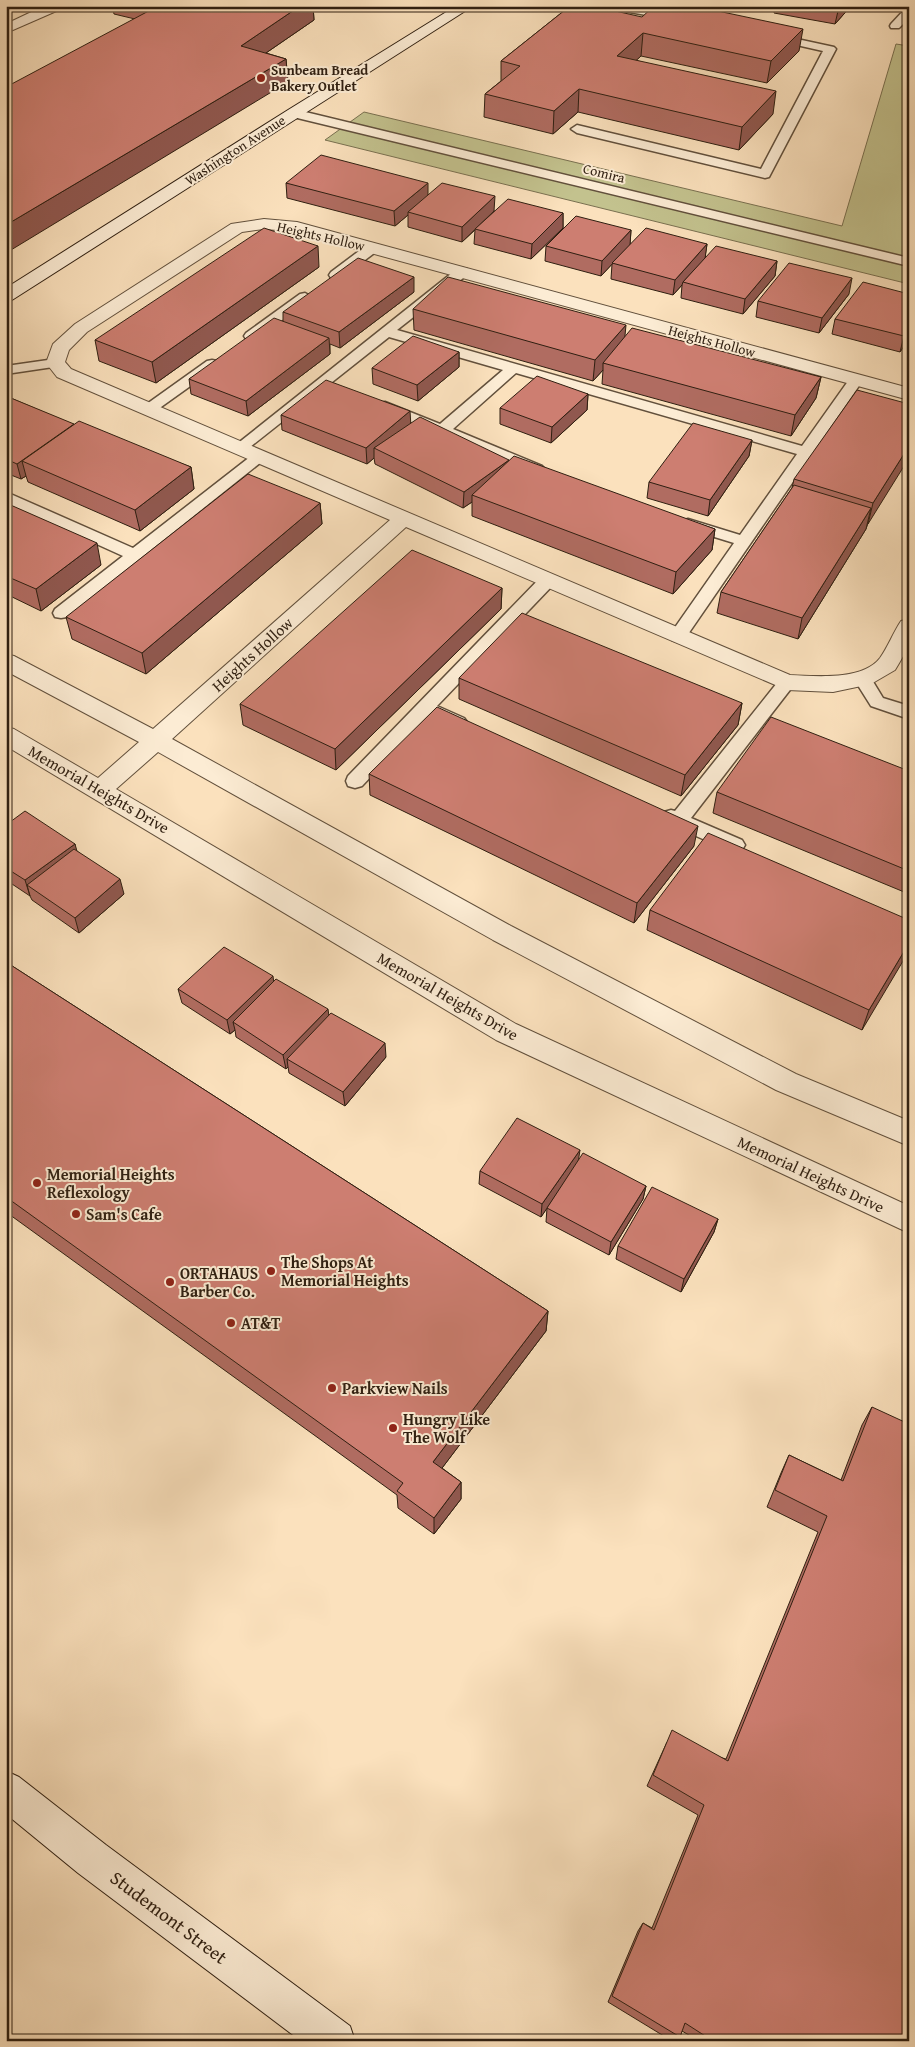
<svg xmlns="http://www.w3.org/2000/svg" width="915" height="2047" font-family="'Gentium Book Plus',serif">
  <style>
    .green { fill: #c3c28e; stroke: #797050 }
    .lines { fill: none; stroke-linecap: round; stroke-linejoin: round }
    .service-casing { stroke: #62503c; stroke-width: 3 }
    .minor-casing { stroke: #62503c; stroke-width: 2 }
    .tertiary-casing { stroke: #62503c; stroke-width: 2 }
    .secondary-casing { stroke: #2f1f11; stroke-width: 2 }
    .service { fill: #fcecd4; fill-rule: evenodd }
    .minor { fill: #fcecd4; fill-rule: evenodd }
    .tertiary { fill: #fcecd4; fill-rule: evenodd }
    .secondary { fill: #fcecd4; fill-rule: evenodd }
    .wall { fill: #b06c61; stroke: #2f1f11 }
    .shaded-wall { fill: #90584f; stroke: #2f1f11 }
    .building { fill: #cd7e71; stroke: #2f1f11 }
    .poi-dot { fill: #8f2418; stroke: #fcecd4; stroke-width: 2 }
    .labels { text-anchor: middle; stroke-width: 4; stroke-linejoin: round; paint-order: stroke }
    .far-poi-label { font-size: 14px; font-weight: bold; fill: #2f1f11; stroke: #fcecd4; text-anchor: start }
    .far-street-label { font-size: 14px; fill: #2f1f11; stroke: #fcecd4 }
    .street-label { font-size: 16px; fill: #2f1f11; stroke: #fcecd4 }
    .poi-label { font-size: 16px; font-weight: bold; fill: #2f1f11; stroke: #fcecd4; text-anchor: start }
    .near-street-label { font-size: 19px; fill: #2f1f11; stroke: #fcecd4 }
  </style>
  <rect width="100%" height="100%" fill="#fbe1bd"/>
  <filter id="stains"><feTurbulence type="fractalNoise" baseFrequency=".004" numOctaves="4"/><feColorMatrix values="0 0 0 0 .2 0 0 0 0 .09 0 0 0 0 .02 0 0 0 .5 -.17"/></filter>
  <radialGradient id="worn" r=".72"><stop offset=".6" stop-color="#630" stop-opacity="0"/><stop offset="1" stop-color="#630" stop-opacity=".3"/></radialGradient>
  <path class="green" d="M896,44L909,46V284L325,140L364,112L842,226Z"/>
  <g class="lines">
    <g class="service-casing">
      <path id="service" d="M607,6H638L679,15L680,17L675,20L612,9Z
        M909,8V18L899,28H891L890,26L891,24L905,9Z
        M774,34L834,47L836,49L769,177L765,178L577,133L571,129L577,125L761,169L823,51L770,39L768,37L770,35Z
        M293,109L909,258V266L289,116L287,113Z
        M372,244L377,245L379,248L377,251L341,278H331L329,275L331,272L367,245Z
        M462,268L467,269L469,272L467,275L397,330L802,446L851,377H861L863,380L684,640L678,642L672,640L669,636L734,543L682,527L680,524L682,521L688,519L740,535L797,454L516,373L453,429L542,466L545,469L542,472H532L380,409L378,406L380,403L385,402L440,424L503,370L389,337L245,451H235L232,448L457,269Z
        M305,293L312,297L310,300L256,339H246L244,336L246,333L300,294Z
        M55,359L60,360L62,363L60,366L6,374V366Z
        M212,360L217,361L219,364L217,367L154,412H144L142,409L144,406L207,361Z
        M260,451L265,453L268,456L265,459L67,617L61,618L55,617L53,613L55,609L123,556L6,503V492L133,548L255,453Z
        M548,575L554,576L556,580L554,584L437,706L464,718L467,722L464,726L458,728L428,716L362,786L355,788L348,786L346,781L348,776L542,576Z
        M863,673L869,675L883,698L909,706V719L871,706L854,679L857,675Z
        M787,676L793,678L796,682L793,686L691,818L742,840L745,845L742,850L735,852L728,850L664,822L661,817L664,812L671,810L675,811L781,678Z"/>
    </g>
    <g class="minor-casing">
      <path id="minor" d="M264,219L297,222L909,388V400L290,231L264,229L242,232L87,332L69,350L65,362L71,369L790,675C815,676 862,681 880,658C888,647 893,633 901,621L909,619V646L898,665L895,670L871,684L833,692L787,690L406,527L172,739L511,926L796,1074L909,1121V1146L776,1090L493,940L158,752L116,789L516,1024L909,1206V1233L496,1040L6,746V727L14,729L98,778L139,742L6,671V654L14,656L153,729L390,520L57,377L46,363L53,344L75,324L231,224Z"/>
    </g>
    <g class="tertiary-casing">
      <path id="tertiary" d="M44,6H63L61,9L6,33V24Z"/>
    </g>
    <g class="secondary-casing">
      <path id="secondary" d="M456,6H473L12,300L6,301V288L288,110Z
        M6,1771L19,1777L106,1845L350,2026L355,2041H301L78,1873L6,1814Z"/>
    </g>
    <use href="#service" class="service"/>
    <use href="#minor" class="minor"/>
    <use href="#tertiary" class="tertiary"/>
    <use href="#secondary" class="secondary"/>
  </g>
  <path class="wall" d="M112,6H313L314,20L266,53L286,59L288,82L135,19L114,14Z
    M570,6L799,51L767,83L641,56L636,60L773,114L739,150L578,112L553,134L484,117L485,94L501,81V61Z
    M775,6H851L835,24L774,13Z
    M286,183L428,195L494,211L563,213V228L531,259L474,244L475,230L462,242L408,227V215L395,226L287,198Z
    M631,230L630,244H707L705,257L777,261L775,276L743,314L681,298L682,285L673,295L611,279L612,264L601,276L545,261L546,246Z
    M319,267L156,383L99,361L95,340Z
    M414,292L340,348L330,344V354L248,416L191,394L189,379L283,322V312Z
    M849,294L819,333L756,317L758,301Z
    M909,294V339L900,352L832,334L835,319Z
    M413,309L625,337L821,377L816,398L791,436L602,384L603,370L593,381L414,330Z
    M459,352V367L418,401L373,384L372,368Z
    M588,394L587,410L551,443L500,424V408Z
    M6,396L74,425L191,467L194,489L140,531L28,482L26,476L21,479L6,473Z
    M909,404L866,529L798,639L717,613L721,592L792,488L794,479Z
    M281,415L411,424L509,461L715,529L712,550L673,594L472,516V502L463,508L375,464L374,458L367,464L282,430Z
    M752,440L749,456L708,516L647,498L649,482Z
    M6,503L101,565L41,611L6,594Z
    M320,503L322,524L146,674L72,639L66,617Z
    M502,588L501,609L336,770L243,725L240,704Z
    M459,678L742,703L738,725L681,796L459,699Z
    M909,771V894L713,813L717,792Z
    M369,774L694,846L634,923L370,795Z
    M6,825L75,844L76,850L124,894L79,933L32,900L30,896L6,880Z
    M650,910L909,920L862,1030L647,930Z
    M6,962L548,1311L546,1331L442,1468L461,1482V1499L434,1534L398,1508L397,1495L6,1212Z
    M273,982L329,1015L386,1057L345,1106L289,1073L288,1067L286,1069L236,1037L235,1030L230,1034L182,1003L178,989Z
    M578,1160L646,1186L643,1199L609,1255L546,1222L547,1208L549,1205L541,1217L479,1184L480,1171Z
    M718,1219L714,1232L681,1292L616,1259L618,1246Z
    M872,1407L909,2041H699L682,2031L680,2037L674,2041H672L608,2002L638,1931L643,1923L652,1928L698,1815L647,1786L667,1742L726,1759L818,1532L767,1507L781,1473L789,1455L841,1480L862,1425Z"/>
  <path class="shaded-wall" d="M300,6H313L314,20L244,68L241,46Z
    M842,6H851L835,24L838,11Z
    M803,29L799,51L767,83L771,61Z
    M643,33L641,56L616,79L617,56Z
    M286,59L288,82L6,253V225Z
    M579,89L578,112L553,134L554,111Z
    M776,91L773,114L739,150L742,127Z
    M428,183V197L408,212V215L395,226L394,211Z
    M495,196L494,211L462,242V227Z
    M563,213V228L531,259L532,244Z
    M631,230L630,245L601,276L602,261Z
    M707,244L705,259L683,282L682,285L673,295L675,280Z
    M318,246L319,267L156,383L152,362Z
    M777,261L775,276L743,314L745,299Z
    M414,277V292L340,348L339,332Z
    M852,278L849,294L819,333L822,318Z
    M626,325L624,346L603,363V370L593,381L595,360Z
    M909,329V339L900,352L904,336Z
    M329,338L330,354L248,416L246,401Z
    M459,352V367L418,401L417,385Z
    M821,377L816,398L791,436L795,415Z
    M588,394L587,410L551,443L552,427Z
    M410,411L411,427L374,448V458L367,464L366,448Z
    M74,424L77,439L22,461L26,476L21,479L17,464Z
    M752,440L749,456L708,516L710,500Z
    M909,446V458L868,524L873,503Z
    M509,460V475L472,495V502L463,508L464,492Z
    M191,467L194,489L140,531L135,510Z
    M320,503L322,524L146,674L142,653Z
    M871,508L866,529L798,639L802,618Z
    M715,529L712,550L673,594L676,572Z
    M97,543L101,565L41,611L36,589Z
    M502,588L501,609L336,770L335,749Z
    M742,703L738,725L681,796L685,775Z
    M698,826L694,846L634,923L637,903Z
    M75,844L79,859L27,885L30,896L25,880Z
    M120,879L124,894L79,933L75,918Z
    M909,943V951L862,1030L869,1010Z
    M273,976L275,991L233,1022L235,1030L230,1034L227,1020Z
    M328,1009L330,1023L287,1059L288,1067L286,1069L283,1055Z
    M385,1043L386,1057L345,1106L343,1092Z
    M580,1150L578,1163L541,1217L542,1204Z
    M646,1186L643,1199L609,1255L611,1242Z
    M718,1219L714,1232L681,1292L684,1279Z
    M548,1311L546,1331L433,1480V1462Z
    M461,1482V1499L434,1534V1518Z"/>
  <path class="building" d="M158,6H300L241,46L286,59L6,225V87Z
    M570,6H593L642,17L654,6H694L803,29L771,61L643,33L617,56L776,91L742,127L579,89L554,111L485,94L520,66L501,61Z
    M815,6H842L838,11Z
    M321,155L428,183L394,211L286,183Z
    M442,183L495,196L462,227L408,212Z
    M508,199L563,213L532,244L475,229Z
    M576,216L631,230L602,261L546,246Z
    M264,228L318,246L152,362L95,340Z
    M646,228L707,244L675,280L612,263Z
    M716,246L777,261L745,299L683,282Z
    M358,258L414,277L339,332L283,312Z
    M789,263L852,278L822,318L758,301Z
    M448,277L626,325L595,360L413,309Z
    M863,282L909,294V329L904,336L835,319Z
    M274,318L329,338L246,401L189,379Z
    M632,328L821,377L795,415L603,363Z
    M413,336L459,352L417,385L372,368Z
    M537,376L588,394L552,427L500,408Z
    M326,380L410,411L366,448L281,415Z
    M857,390L909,404V446L873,503L794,479Z
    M6,396L74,424L17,464L6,459Z
    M420,417L509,460L464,492L374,448Z
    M79,421L191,467L135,510L22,461Z
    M693,423L752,440L710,500L649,482Z
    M514,456L715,529L676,572L472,495Z
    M248,474L320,503L142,653L66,617Z
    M794,485L871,508L802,618L721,592Z
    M6,503L97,543L36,589L6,576Z
    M412,550L502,588L335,749L240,704Z
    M522,613L742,703L685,775L459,678Z
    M437,707L698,826L637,903L369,774Z
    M771,717L909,771V871L717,792Z
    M25,811L75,844L25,880L6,868V825Z
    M708,833L909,920V943L869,1010L650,910Z
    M74,849L120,879L75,918L27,885Z
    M224,947L273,976L227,1020L178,989Z
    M6,962L548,1311L433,1462L461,1482L434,1518L397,1491L403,1483L6,1197Z
    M276,979L328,1009L283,1055L233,1022Z
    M331,1013L385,1043L343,1092L287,1059Z
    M517,1118L580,1150L542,1204L480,1171Z
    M583,1153L646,1186L611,1242L547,1208Z
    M652,1187L718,1219L684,1279L618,1246Z
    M872,1407L909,1424V2041H713L685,2023L680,2037L612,1996L643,1923L654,1930L704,1805L653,1775L672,1730L728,1761L827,1516L775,1490L789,1455L843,1481Z"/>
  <g class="poi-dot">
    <circle cx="261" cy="78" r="5"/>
    <circle cx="37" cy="1183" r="5"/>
    <circle cx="76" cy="1214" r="5"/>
    <circle cx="271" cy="1271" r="5"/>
    <circle cx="170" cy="1282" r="5"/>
    <circle cx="231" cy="1323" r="5"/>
    <circle cx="332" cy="1388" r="5"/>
    <circle cx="393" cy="1428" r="5"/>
  </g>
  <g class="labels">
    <g class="far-poi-label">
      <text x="271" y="75">Sunbeam Bread<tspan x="271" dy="16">Bakery Outlet</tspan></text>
    </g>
    <g class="far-street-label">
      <text transform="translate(235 150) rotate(-33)" y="5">Washington Avenue</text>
      <text transform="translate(604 173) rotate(14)" y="5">Comira</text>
      <text transform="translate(321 236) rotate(13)" y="5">Heights Hollow</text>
      <text transform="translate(712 341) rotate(15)" y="5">Heights Hollow</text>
    </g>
    <g class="street-label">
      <text transform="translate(252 654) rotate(-42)" y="6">Heights Hollow</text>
      <text transform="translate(99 789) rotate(30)" y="6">Memorial Heights Drive</text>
      <text transform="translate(448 996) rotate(30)" y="6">Memorial Heights Drive</text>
      <text transform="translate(811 1174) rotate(25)" y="6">Memorial Heights Drive</text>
    </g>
    <g class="poi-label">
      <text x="47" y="1180">Memorial Heights<tspan x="47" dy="18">Reflexology</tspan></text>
      <text x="86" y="1220">Sam's Cafe</text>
      <text x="281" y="1268">The Shops At<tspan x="281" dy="18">Memorial Heights</tspan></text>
      <text x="180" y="1279">ORTAHAUS<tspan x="180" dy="18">Barber Co.</tspan></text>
      <text x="241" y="1329">AT&amp;T</text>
      <text x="342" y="1394">Parkview Nails</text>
      <text x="403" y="1425">Hungry Like<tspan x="403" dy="18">The Wolf</tspan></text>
    </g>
    <g class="near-street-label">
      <text transform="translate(169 1917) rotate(37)" y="7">Studemont Street</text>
    </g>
  </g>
  <rect width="915" height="2047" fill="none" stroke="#fbe1bd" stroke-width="25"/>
  <rect x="8" y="8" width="900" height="2032" fill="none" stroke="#2f1f11" stroke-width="2.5"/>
  <rect x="12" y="12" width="890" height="2022" fill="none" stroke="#2f1f11"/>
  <rect width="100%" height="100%" filter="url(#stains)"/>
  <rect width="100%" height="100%" fill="url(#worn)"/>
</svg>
